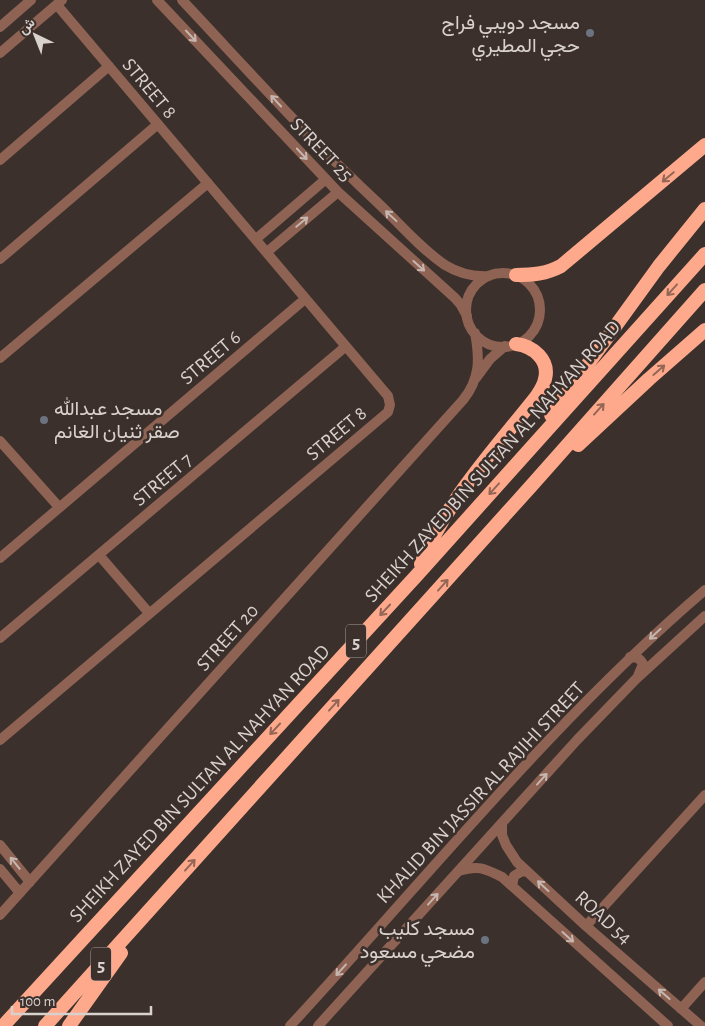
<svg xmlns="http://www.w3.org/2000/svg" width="705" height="1026" font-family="'Alegreya Sans',Vazirmatn,sans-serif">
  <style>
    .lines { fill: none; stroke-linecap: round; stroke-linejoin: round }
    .minor { stroke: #8e6354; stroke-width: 10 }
    .highway { stroke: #fea98b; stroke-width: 14 }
    .oneway { stroke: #c6b6b0 }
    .oneway2 { stroke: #936656 }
    .worship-dot { fill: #6b7280; stroke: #3b302b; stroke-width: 2 }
    .labels { text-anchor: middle; stroke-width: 5; stroke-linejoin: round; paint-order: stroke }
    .shield { fill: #3b302b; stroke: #aaa19d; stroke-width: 1 }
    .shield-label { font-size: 19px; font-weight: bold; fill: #d9d1ce }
    .poi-label { font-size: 20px; fill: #d9d1ce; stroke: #3b302b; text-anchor: end }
    .street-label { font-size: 20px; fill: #d9d1ce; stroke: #3b302b }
  </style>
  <rect width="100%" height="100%" fill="#3b302b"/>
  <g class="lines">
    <path class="minor" d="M157,0L338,192L455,298L461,305L467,316
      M182,0C246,68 309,139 378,203C399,223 420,248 445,265C458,273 473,277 489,276
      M0,27L31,0
      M0,53L62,0
      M0,160L109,66
      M256,239L326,179
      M267,252L338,192
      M0,259L158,124
      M466 310a37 37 0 1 1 74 0a37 37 0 1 1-74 0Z
      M0,358L208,183
      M476,378L490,359L505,346
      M0,441L59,507
      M99,555L149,613
      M0,558L305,299
      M0,638L345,347
      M630,657C636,657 639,657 643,664L638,676
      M0,740L388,412L390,405L388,396L57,5
      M502,823V835L506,845L517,862L586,926L701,1026
      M0,845L30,882
      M0,869L20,893
      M459,871C478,865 484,868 502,877L668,1026
      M512,886L514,876L522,871L528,872
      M0,915L463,400C480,379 480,359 475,333
      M586,926L705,795
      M681,1009L705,982
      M290,1026C426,879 552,721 705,590
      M318,1026L577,740L636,679L705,616"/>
    <path class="highway" d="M516,275C532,275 546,274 561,266L705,145
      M551,415L659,266L705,209
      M578,445L649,379L705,330
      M421,564C446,501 494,450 536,397C540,391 544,386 545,379C550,360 533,346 516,344
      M3,1026L417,575L705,254
      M45,1026L532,485L705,290
      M69,1026L121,953"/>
  </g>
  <defs><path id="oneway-shaft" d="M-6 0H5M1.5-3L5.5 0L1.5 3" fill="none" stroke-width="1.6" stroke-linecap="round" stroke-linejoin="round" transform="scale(1.25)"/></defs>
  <g class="oneway">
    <use href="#oneway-shaft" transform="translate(191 36) rotate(47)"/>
    <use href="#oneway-shaft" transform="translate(276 101) rotate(-133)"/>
    <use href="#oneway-shaft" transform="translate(302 154) rotate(47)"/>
    <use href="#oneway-shaft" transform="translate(391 216) rotate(-137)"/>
    <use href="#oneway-shaft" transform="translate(302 222) rotate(-40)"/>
    <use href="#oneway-shaft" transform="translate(419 266) rotate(42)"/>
    <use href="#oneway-shaft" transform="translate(655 634) rotate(137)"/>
    <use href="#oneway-shaft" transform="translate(542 779) rotate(-48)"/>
    <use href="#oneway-shaft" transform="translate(15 863) rotate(-129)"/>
    <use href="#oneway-shaft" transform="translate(543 886) rotate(-137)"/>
    <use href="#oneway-shaft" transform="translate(433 899) rotate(-48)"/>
    <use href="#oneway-shaft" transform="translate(568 937) rotate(42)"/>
    <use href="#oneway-shaft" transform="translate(341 970) rotate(132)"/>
    <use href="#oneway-shaft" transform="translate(664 994) rotate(-139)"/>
  </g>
  <g class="oneway2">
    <use href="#oneway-shaft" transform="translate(668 177) rotate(140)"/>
    <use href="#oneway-shaft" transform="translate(672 290) rotate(132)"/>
    <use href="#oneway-shaft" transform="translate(659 370) rotate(-41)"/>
    <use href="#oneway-shaft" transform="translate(599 409) rotate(-48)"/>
    <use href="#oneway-shaft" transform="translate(494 489) rotate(132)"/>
    <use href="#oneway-shaft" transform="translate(443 585) rotate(-48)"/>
    <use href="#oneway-shaft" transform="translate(385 610) rotate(133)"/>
    <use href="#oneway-shaft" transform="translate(334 705) rotate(-48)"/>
    <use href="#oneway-shaft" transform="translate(275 729) rotate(133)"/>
    <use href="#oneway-shaft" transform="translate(190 865) rotate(-48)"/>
  </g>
  <g class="worship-dot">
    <circle cx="590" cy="33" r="5"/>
    <circle cx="44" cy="420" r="5"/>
    <circle cx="485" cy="940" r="5"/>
  </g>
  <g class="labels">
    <g class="shield">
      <rect x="346" y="624.5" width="20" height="33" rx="4"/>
      <rect x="91" y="947.5" width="20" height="33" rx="4"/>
    </g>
    <g class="shield-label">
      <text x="356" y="648">5</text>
      <text x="101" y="971">5</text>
    </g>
    <g class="poi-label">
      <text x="580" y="29">مسجد دويبي فراج<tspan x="580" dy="23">حجي المطيري</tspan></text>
      <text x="54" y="415" text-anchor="start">مسجد عبدالله<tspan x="54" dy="23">صقر ثنيان الغانم</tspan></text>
      <text x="475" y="935">مسجد كليب<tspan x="475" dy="23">مضحي مسعود</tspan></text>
    </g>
    <g class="street-label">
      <text transform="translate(150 88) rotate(50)" y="7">STREET 8</text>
      <text transform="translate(322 149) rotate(46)" y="7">STREET 25</text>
      <text transform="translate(210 357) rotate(-40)" y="7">STREET 6</text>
      <text transform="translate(336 433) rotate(-40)" y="7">STREET 8</text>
      <text transform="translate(492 461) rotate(-48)" y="7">SHEIKH ZAYED BIN SULTAN AL NAHYAN ROAD</text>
      <text transform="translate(162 479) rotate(-40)" y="7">STREET 7</text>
      <text transform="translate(227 637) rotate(-48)" y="7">STREET 20</text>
      <text transform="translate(199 783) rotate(-47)" y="7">SHEIKH ZAYED BIN SULTAN AL NAHYAN ROAD</text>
      <text transform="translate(480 792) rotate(-47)" y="7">KHALID BIN JASSIR AL RAJIHI STREET</text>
      <text transform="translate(604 917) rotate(42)" y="7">ROAD 54</text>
    </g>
  </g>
  <g transform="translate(35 35) rotate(317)" stroke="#3b302b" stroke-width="4" paint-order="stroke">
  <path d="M0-4L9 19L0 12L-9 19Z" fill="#d9d1ce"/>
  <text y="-8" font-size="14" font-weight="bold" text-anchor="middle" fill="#d9d1ce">ش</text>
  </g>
  <path d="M12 1006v8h139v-8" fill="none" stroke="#d9d1ce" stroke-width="2.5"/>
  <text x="20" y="1006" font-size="15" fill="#d9d1ce" stroke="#3b302b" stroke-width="4" paint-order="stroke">100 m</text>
</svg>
